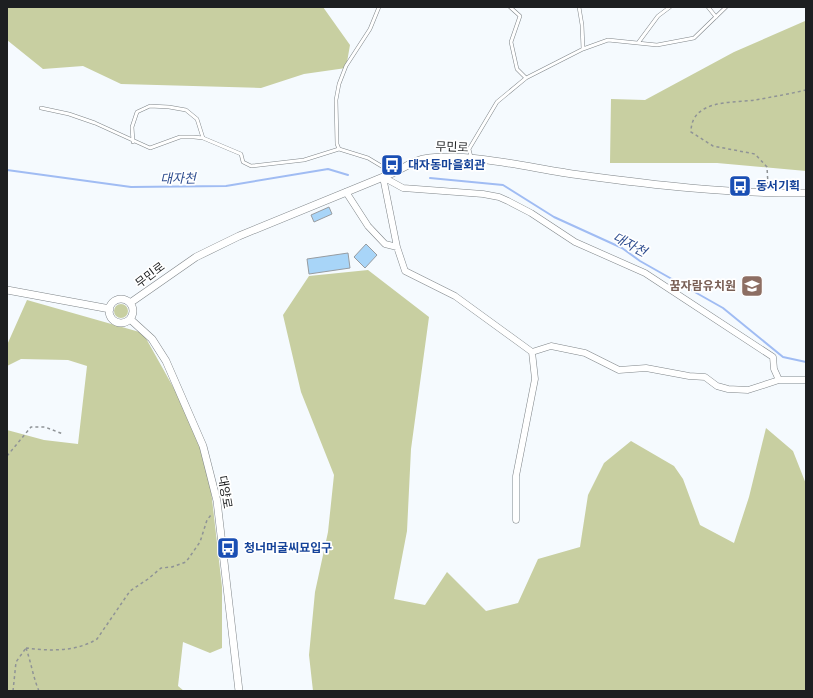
<svg xmlns="http://www.w3.org/2000/svg" width="813" height="698" font-family="'Work Sans','Noto Sans KR',sans-serif">
  <style>
    .green { fill: #c8cfa1 }
    .lines { fill: none; stroke-linecap: round; stroke-linejoin: round }
    .stream { stroke: #a0bcf3; stroke-width: 2 }
    .building { fill: #a8d5f8; stroke: #979ca1 }
    .service-casing { stroke: #7f8589; stroke-width: 4 }
    .minor-casing { stroke: #7f8589; stroke-width: 7 }
    .tertiary-casing { stroke: #7f8589; stroke-width: 8 }
    .path { stroke: #8f9396; stroke-width: 1.5; stroke-dasharray: 3 3; stroke-linecap: butt }
    .service { stroke: #fff; stroke-width: 3 }
    .minor { stroke: #fff; stroke-width: 6 }
    .tertiary { stroke: #fff; stroke-width: 7 }
    .labels { text-anchor: middle; stroke-width: 3.5; stroke-linejoin: round; paint-order: stroke }
    .street-label { font-size: 12px; fill: #1d1f21; stroke: #fff }
    .transit-label { font-size: 12px; font-weight: bold; fill: #164399; stroke: #fff; text-anchor: start }
    .education-label { font-size: 12px; font-weight: bold; fill: #785e54; stroke: #fff; text-anchor: end }
    .water-label { font-size: 13px; font-style: italic; fill: #2f4e90; stroke: #fff }
  </style>
  <rect width="100%" height="100%" fill="#f5fafe"/>
  <path class="green" d="M7,7H323L350,45L346,68L304,74L261,88L121,84L83,66L43,69L7,40Z
    M806,13V171L717,163H610L611,99L645,100L734,52L805,21Z
    M368,270L429,317L411,449L407,531L394,599L425,605L447,572L486,611L518,603L538,559L580,547L588,495L604,463L631,441L674,466L683,479L700,525L734,543L749,497L766,428L793,451L806,484V691H313L309,655L315,592L328,532L334,475L301,392L283,315L309,276Z
    M27,300L143,333L206,446L222,587V648L210,653L183,642L178,686L184,691H7V430L44,440L78,444L87,366L68,360L21,359L7,366V345Z
    M114 311a7 7 0 1 1 14 0a7 7 0 1 1-14 0Z"/>
  <g class="lines">
    <path class="stream" d="M7,170L131,187L226,186L328,169L348,175
      M430,178L503,185L554,217L622,248L640,261L723,308L783,357L806,362"/>
  </g>
  <path class="building" d="M329,207L332,214L314,222L311,215Z
    M366,244L377,255L365,268L354,257Z
    M348,253L350,268L309,274L307,259Z"/>
  <g class="lines">
    <g class="service-casing">
      <path id="service" d="M379,7L370,29L346,66L339,84L336,100L337,144L339,149L368,158L393,173
        M510,7L520,16L511,42L517,69L526,78
        M579,7L582,25L583,49
        M708,7L716,17
        M638,43L658,16L670,7
        M41,108L69,114L95,123L150,148L180,137H194L203,138L241,154L243,162L251,166L304,160L339,149
        M133,142L132,127L137,112L150,106L169,107L186,110L197,119L203,138
        M471,157L469,149L497,102L526,78L583,49L608,40L657,45L694,38L726,7"/>
    </g>
    <g class="minor-casing">
      <path id="minor" d="M383,177L403,188L483,194L499,197L508,201L531,213L575,242L645,273L773,357L774,369L779,380
        M383,177L397,247L405,271L455,296L532,352L535,379L516,476V520
        M346,192L368,226L385,244L397,247
        M532,352L551,346L585,353L619,370L646,368L689,376L705,377L717,386L728,389L748,390L779,380H806"/>
    </g>
    <g class="tertiary-casing">
      <path id="tertiary" d="M7,290L110,309
        M109 311a12 12 0 1 1 24 0a12 12 0 1 1-24 0Z
        M130,303L196,257L239,236L393,173C405,167 416,159 429,158C474,153 534,169 580,175C654,185 730,194 806,193
        M130,319L152,339L166,361L203,446L217,501L239,691"/>
    </g>
    <path class="path" d="M768,185L767,167L755,154L713,146L691,132C691,99 733,103 755,100C772,97 789,94 806,90
      M7,456L31,427H45L63,434
      M26,648C49,651 76,652 97,639L130,591L148,579L161,568L172,567L186,562L200,542L207,520L211,515
      M26,648C31,662 33,677 39,691
      M13,691L16,662L26,648"/>
    <use href="#service" class="service"/>
    <use href="#minor" class="minor"/>
    <use href="#tertiary" class="tertiary"/>
  </g>
  <defs>
    <g id="bus-square" transform="scale(1.15)"><rect x="-9" y="-9" width="18" height="18" rx="4" fill="#1a4fb4" stroke="#fff"/><path d="M-5-6H5V4H4V6H2V4H-2V6H-4V4H-5ZM-3.5-4V0h7V-4ZM-3.5 1.2v1.5H-2V1.2ZM2 1.2v1.5H3.5V1.2Z" fill="#fff"/></g>
    <g id="school-square" transform="scale(1.15)"><rect x="-9" y="-9" width="18" height="18" rx="4" fill="#8d6e63" stroke="#fff"/><path d="M0-5L7-2L0 1L-7-2ZM-4 1L0 2.5L4 1V4Q0 6-4 4Z" fill="#fff"/></g>
  </defs>
  <g fill-rule="evenodd">
    <use href="#bus-square" x="392" y="165"/>
    <use href="#bus-square" x="740" y="186"/>
    <use href="#school-square" x="752" y="286"/>
    <use href="#bus-square" x="228" y="548"/>
  </g>
  <g class="labels">
    <g class="street-label">
      <text transform="translate(452 147) rotate(2)" y="4">무민로</text>
      <text transform="translate(150 275) rotate(-37)" y="4">무민로</text>
      <text transform="translate(225 492) rotate(80)" y="4">대양로</text>
    </g>
    <g class="transit-label">
      <text x="408" y="169">대자동마을회관</text>
      <text x="756" y="190">동서기획</text>
      <text x="244" y="552">청너머굴씨묘입구</text>
    </g>
    <g class="education-label">
      <text x="736" y="290">꿈자람유치원</text>
    </g>
    <g class="water-label">
      <text transform="translate(178 178) rotate(-1)" y="5">대자천</text>
      <text transform="translate(630 244) rotate(28)" y="5">대자천</text>
    </g>
  </g>
  <rect width="813" height="698" fill="none" stroke="#1d1f21" stroke-width="16"/>
</svg>
